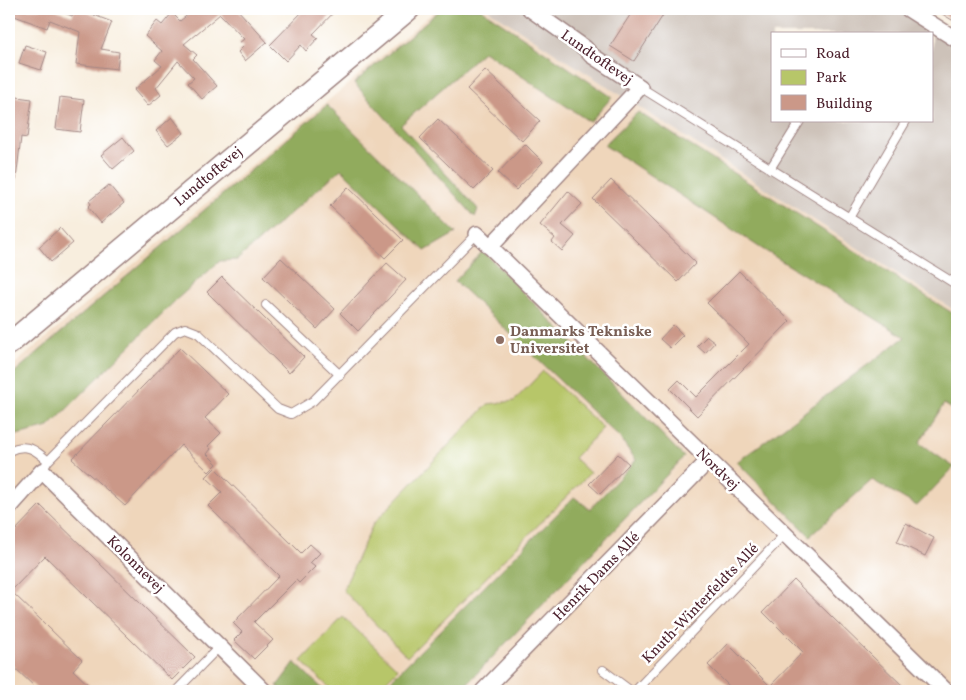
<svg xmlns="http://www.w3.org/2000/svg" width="966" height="700" font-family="Vollkorn,serif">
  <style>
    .built { fill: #efd6bb }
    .industrial { fill: #cdc2b9; fill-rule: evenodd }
    .green { fill: #b7c669; stroke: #80724a }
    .forest { fill: #91ab5d; stroke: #6e6544 }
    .building { fill: #cb9888 }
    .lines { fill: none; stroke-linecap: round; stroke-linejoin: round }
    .lane-casing { stroke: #a18684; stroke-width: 10 }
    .street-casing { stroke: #a18684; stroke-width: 18 }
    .secondary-casing { stroke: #a18684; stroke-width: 24 }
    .lane { stroke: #fff; stroke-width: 8 }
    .street { stroke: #fff; stroke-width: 15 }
    .secondary { stroke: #fff; stroke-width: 21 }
    .education-dot { fill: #8d6e63; stroke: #fff; stroke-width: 2 }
    .labels { text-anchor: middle; stroke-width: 5; stroke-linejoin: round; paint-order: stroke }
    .street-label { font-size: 15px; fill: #4a1f2b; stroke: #fff }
    .education-label { font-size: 15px; font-weight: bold; fill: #785e54; stroke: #fff; text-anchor: start }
  </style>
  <rect width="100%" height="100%" fill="#fff"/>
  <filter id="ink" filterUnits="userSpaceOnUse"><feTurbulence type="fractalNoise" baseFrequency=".02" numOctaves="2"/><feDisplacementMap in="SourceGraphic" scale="10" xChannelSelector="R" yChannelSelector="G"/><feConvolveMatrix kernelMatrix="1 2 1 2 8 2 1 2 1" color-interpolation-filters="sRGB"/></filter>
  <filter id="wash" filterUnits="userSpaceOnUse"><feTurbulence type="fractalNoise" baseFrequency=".0096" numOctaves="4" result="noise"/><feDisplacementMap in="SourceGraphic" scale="20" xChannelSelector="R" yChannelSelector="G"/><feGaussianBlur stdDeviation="1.12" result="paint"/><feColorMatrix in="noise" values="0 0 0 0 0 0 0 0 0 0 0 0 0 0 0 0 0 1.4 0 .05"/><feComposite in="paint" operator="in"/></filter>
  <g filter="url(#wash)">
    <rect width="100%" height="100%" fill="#f8eede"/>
    <path class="built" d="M437,9H487L957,312V691H9V369Z"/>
    <path class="industrial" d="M487,9H917L957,34V312ZM772,34H932V121H772Z"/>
    <path class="green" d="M543,371L603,428L574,458L590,473L407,657L343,590L373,524L488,404L514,401Z
      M343,617L398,669L376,691H333L301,661Z"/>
    <path class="forest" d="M441,9H481L612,97L590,122L484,51L401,125L478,209L475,217L354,83Z
      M327,105L456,233L425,251L341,169L237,260L220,261L177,299L49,427L13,436L9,440V377Z
      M638,112L957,316V412L944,404L919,443L954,467L917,506L872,480L810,536L737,462L905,337L759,247L604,145Z
      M483,251L684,457L460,691H380L574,497L590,509L636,460L620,438L455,281Z
      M295,662V663L325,691H283L277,686Z"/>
    <g id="blocks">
      <path class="building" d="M9,9H54L72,16L75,9H78L112,22L101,49L119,52L117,69L76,64L80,32L50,20L47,28L9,14Z
        M195,9H237L267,42L245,61L238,52L243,47L239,43L244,39L220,14L184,44L197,55L193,59L217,86L202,99L188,83L194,78L178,61L156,88L161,95L148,106L134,90L162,66L155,60L162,51L145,36L157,21L162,25L172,13L180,21Z
        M305,9H337L313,34L318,38L306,51L301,45L286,61L270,45Z
        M634,9H667L634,61L610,46Z
        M934,9H957V23Z
        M25,45L47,52L41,70L19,63Z
        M485,70L540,121L522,141L467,89Z
        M9,96L32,99L27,138L21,137L16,180L9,179Z
        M60,97L84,100L80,132L56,129Z
        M172,117L184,133L168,145L156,131Z
        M438,119L493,171L474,190L420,138Z
        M123,137L134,151L113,169L101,155Z
        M525,144L543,162L516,190L498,173Z
        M611,180L696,263L678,282L593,199Z
        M109,185L124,203L101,223L88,207L91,204L89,201Z
        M348,187L403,240L385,258L330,206Z
        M568,191L582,204L562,225L575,236L562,251L552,242L555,238L540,225Z
        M60,228L73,243L51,262L39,247Z
        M281,258L335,309L317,329L263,277Z
        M387,263L406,280L358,331L340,313Z
        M739,271L790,321L697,416L670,389L679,380L696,397L749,344L707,303Z
        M222,277L304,357L289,373L207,292Z
        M673,325L683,335L670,348L660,339Z
        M707,336L715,342L705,353L697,346Z
        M180,348L228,394L205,418L221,433L208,446L211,449L207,454L217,464L209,472L181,445L125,506L72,459Z
        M618,454L629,464L600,494L589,484Z
        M215,468L301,553L310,544L320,553L310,563L315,567L299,583L296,580L254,622L273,640L254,659L234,640L242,632L233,623L279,576L208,506L222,492L206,477Z
        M40,505L195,657L172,680L45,556L11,591L82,660L73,670L95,691H39L9,662V537Z
        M906,523L934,538L925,556L897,542Z
        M794,580L908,691H734L708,665L728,644L770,686L803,652L763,612Z"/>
    </g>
  </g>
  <g filter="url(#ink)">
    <use href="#blocks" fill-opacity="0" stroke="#a18684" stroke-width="1"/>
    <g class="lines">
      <g class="lane-casing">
        <path id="lane" d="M640,87L957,285
          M770,169L800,121
          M849,218L906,121
          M266,305L340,375
          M9,451C26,442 36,450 48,461
          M42,471L48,461L175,332L185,328L198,333L278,409L291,414L313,401L477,234
          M603,670L631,691
          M176,691L219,647
          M635,691L785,534"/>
      </g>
      <g class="street-casing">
        <path id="street" d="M908,9L957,40
          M477,234L946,691
          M490,247L640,87L591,55L585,48L530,9
          M9,508L42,471L264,691
          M483,691L709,460"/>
      </g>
      <g class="secondary-casing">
        <path id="secondary" d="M9,344L409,9"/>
      </g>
      <use href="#lane" class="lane"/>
      <use href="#street" class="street"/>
      <use href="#secondary" class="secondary"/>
    </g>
  </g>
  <circle class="education-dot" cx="500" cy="340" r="5"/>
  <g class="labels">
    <g class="street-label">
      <text transform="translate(597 57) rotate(35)" y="5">Lundtoftevej</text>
      <text transform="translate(208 176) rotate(-40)" y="5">Lundtoftevej</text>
      <text transform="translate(718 469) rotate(44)" y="5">Nordvej</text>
      <text transform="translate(136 564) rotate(45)" y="5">Kolonnevej</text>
      <text transform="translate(596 576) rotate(-46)" y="5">Henrik Dams Allé</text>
      <text transform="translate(700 603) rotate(-46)" y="5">Knuth-Winterfeldts Allé</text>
    </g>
    <g class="education-label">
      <text x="510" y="336">Danmarks Tekniske<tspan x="510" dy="17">Universitet</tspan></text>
    </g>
  </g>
  <rect width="966" height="700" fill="none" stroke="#fff" stroke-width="30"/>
  <rect x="771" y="32" width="162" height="90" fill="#ffffff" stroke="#b7a5aa"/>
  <rect x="781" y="49" width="25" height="8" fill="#ffffff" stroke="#b7a5aa"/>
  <text x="816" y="58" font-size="15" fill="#4a1f2b">Road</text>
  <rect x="781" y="70" width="25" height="15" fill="#b7c669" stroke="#b7a5aa"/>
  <text x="816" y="82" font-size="15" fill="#4a1f2b">Park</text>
  <rect x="781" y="95" width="25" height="15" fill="#cb9888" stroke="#b7a5aa"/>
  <text x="816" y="108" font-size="15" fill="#4a1f2b">Building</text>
</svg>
